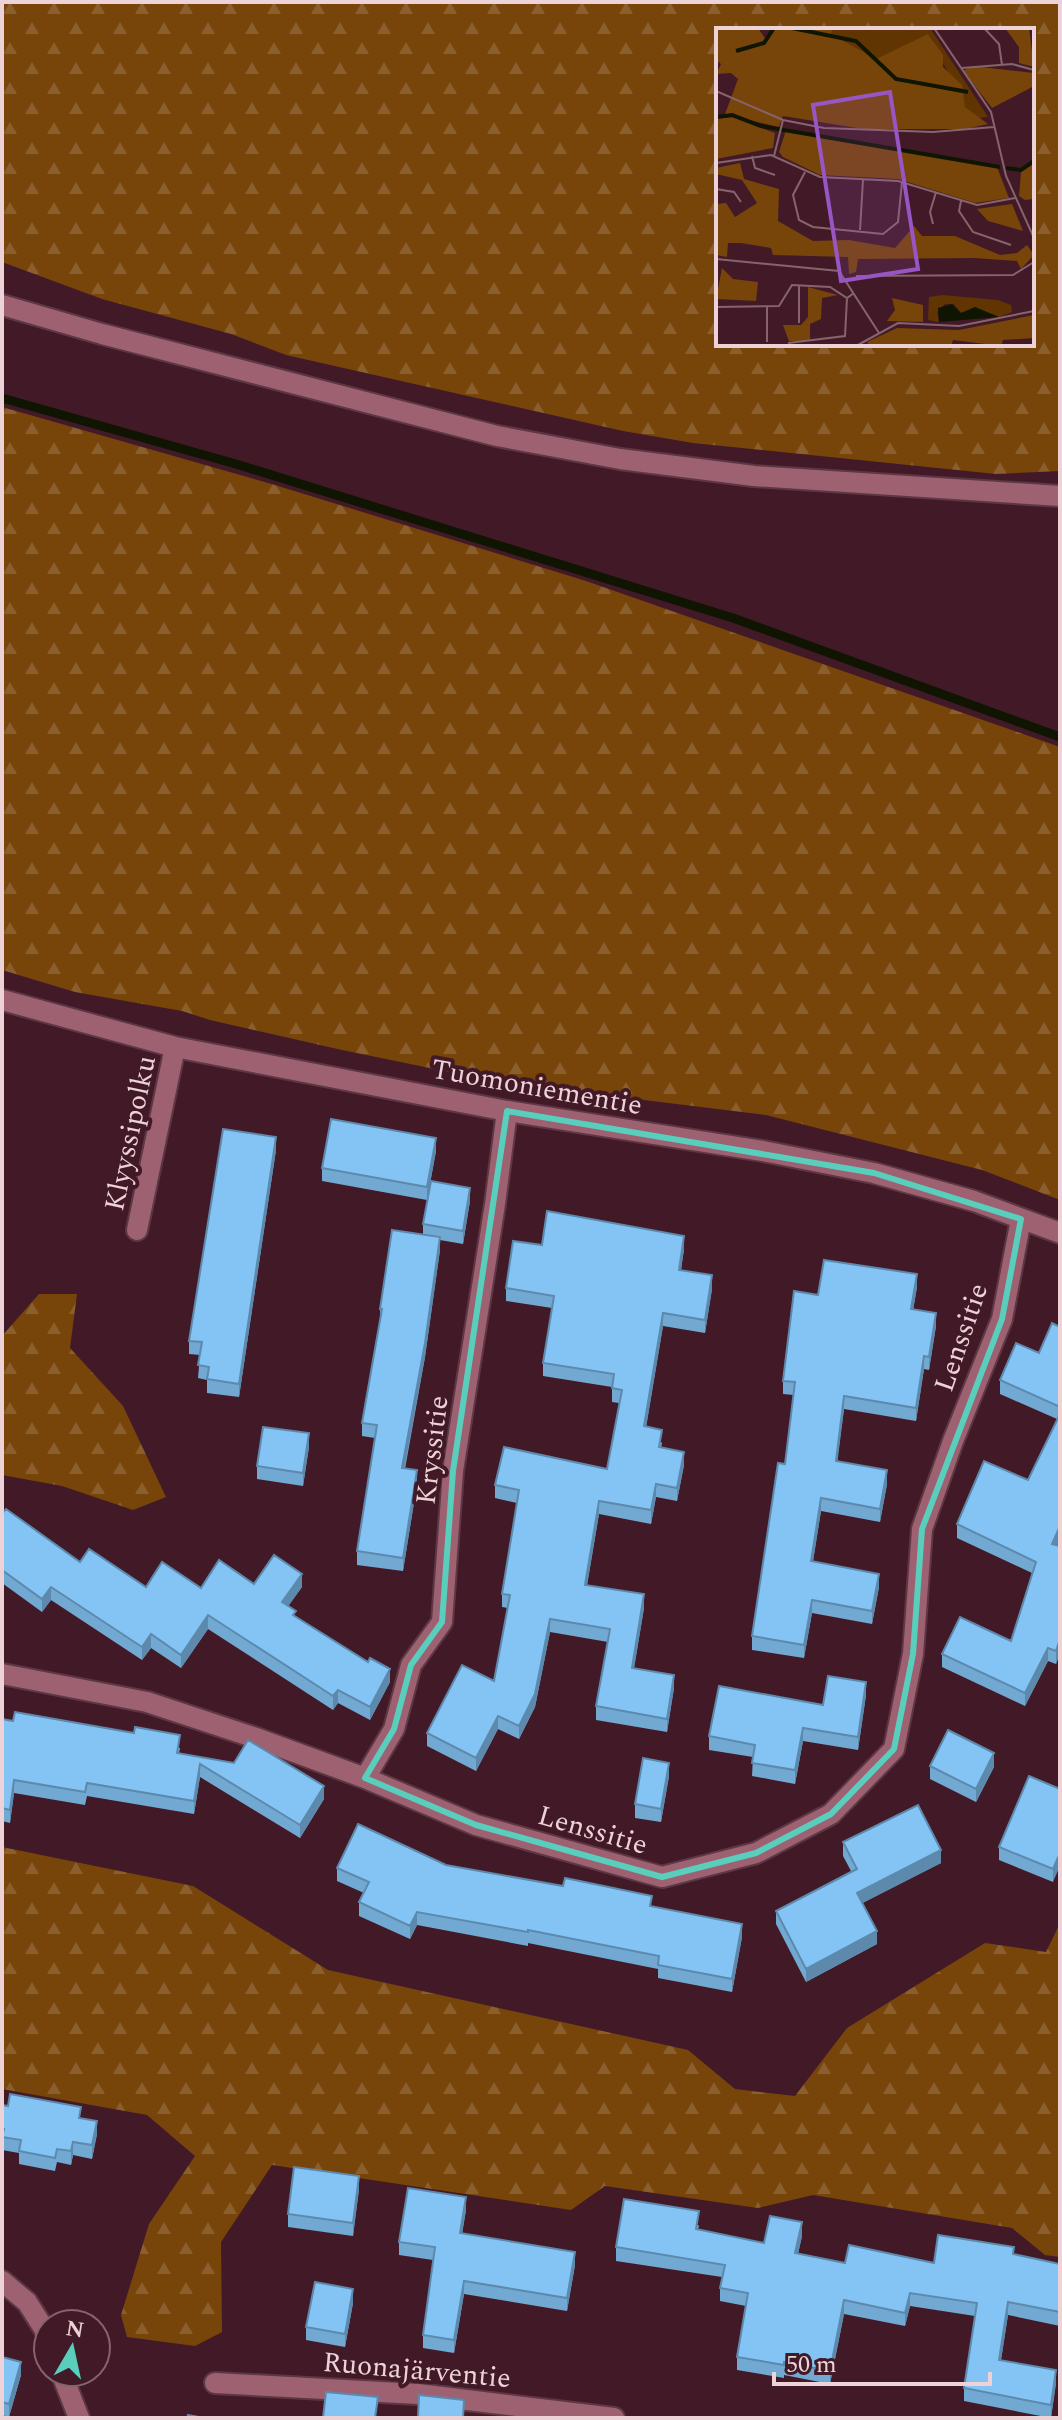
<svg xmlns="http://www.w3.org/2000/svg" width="1062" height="2420" font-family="Spectral,serif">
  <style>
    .forest { fill: url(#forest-firs); fill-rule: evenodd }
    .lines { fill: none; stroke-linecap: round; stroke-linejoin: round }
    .stream { stroke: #0f1500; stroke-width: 9 }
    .minor-casing { stroke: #5d3743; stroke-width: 24 }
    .minor { stroke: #9d6172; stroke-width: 20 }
    .wall { fill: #71a9d3 }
    .shaded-wall { fill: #5c89ac }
    .building { fill: #83c4f5; stroke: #5c89ac; stroke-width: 2 }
    .marked { fill: none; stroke: #5acebd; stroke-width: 6; stroke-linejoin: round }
    .labels { text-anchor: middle; stroke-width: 8; stroke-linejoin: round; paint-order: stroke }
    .street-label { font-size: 28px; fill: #edd2d8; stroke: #421a27 }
    .inset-river { fill: none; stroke: #0f1500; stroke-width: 4 }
    .inset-road { fill: none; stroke: #86646e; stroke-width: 2 }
    .view { fill: #9856c5; fill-opacity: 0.15; stroke: #9856c5; stroke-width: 4 }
    .inset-edge { fill: none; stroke: #edd2d8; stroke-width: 4 }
  </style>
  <defs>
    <pattern id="forest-firs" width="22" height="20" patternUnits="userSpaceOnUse" patternTransform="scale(2)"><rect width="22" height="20" fill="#77440a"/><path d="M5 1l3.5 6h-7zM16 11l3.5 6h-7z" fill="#8b5e2d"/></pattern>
  </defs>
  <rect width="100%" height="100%" fill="#421a27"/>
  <path class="forest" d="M2,2H1060V471L996,474L693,443L623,431L286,355L231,334L102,299L2,262ZM718,30H1032V344H718Z
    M2,407L275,485L586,581L1060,747V1200L982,1170L766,1115L498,1082L342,1050L210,1020L182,1011L75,992L2,970Z
    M39,1294H77L70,1348L123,1406L166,1497L133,1510L62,1486L2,1475V1336Z
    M2,1847L193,1886L328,1970L688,2050L735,2089L795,2096L847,2028L985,1943L1046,1952L1060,1923V2257L1045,2255L1012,2228L813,2195L758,2208L605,2186L571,2210L272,2165L221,2242L222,2332L195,2346L127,2337L121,2315L149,2224L195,2156L147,2115L2,2089Z"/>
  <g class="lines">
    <path class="stream" d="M2,398L236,464L733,618L1060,737"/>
    <g class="minor-casing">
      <path id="minor" d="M2,305L102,334L497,436L620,459L754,476L1060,496
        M2,1000L175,1047L507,1111L763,1151L874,1173L974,1201L1060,1233
        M137,1230L175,1047
        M2,1674L147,1702L256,1738L365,1778L476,1825L662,1877L756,1853L831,1814L894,1749L913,1654L922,1529L953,1441L1002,1319L1021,1219
        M365,1778L394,1729L411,1665L442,1622L453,1471L495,1204L507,1111
        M2,2281L27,2302L48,2335
        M61,2372L79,2418
        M215,2383L418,2394L614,2418"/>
    </g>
    <use href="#minor" class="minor"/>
  </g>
  <path class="wall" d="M276,1150L239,1397L207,1393V1380L198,1378L200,1355L189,1354V1341Z
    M436,1151L427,1200L322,1181V1168Z
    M470,1201L463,1244L440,1240V1250L425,1357L405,1469L417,1484L403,1571L357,1565V1551L375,1438L362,1436V1423L380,1322V1309L423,1234V1224Z
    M542,1245L684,1249L681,1270L712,1289L705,1333L663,1326L646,1427L662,1443L661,1448L684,1465L677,1501L656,1497L651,1524L599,1514L587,1585L644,1608L634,1668L674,1688L667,1732L596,1720V1706L608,1642L550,1632L535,1707L519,1739L498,1729L476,1771L427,1746V1733L494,1681L508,1608L502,1607V1594L517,1503L495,1498V1485L607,1469L619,1403L612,1402V1387L543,1376V1363L552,1308L506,1301V1288Z
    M917,1287L913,1310L936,1326L929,1370L924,1369L916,1421L844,1409L837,1461L887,1484L880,1522L821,1511L813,1561L879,1587L872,1624L812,1613L804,1658L752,1650V1636L785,1464L794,1395L783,1394V1381L818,1295Z
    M1060,1327V1539L1057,1545L1060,1546V1653L1056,1664L1048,1661L1025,1706L942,1667V1654L1011,1641L1032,1573L957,1538V1524L1028,1480L1057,1419L1000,1394V1380L1039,1353Z
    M309,1447L303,1486L257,1479V1466Z
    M2,1514L80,1562L146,1587L201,1588L254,1584L302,1587L288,1606L296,1617L390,1682L370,1720L338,1703L333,1710L208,1629L181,1668L151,1648L142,1660L51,1600L42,1612L2,1583Z
    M866,1695L858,1750L803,1741L795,1784L752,1776L753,1757L709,1750V1736Z
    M2,1719L180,1748L179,1753L324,1799L300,1838L200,1777L194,1814L87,1796L85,1805L14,1793L10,1823L2,1821Z
    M930,1766L994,1767L976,1802L930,1779Z
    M669,1776L661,1822L635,1818V1804Z
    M1060,1789L1053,1882L999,1860V1847Z
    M843,1842L941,1863L862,1903L877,1944L806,1982L776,1924V1911L851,1871L843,1856Z
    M446,1865L652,1906L742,1937L732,1992L658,1978V1969L528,1943V1946L417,1925L410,1939L359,1916V1902L364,1893L337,1881V1868Z
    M2,2105L81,2118L97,2134L92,2159L73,2155L71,2165L57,2162L55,2171L19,2164V2153L2,2150Z
    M359,2189L353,2236L288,2227V2214Z
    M466,2210L462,2234L575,2265L567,2311L464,2294L454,2353L423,2348V2335L433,2260L399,2255V2242Z
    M699,2225L698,2230L764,2243L802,2236L798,2254L845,2263H934L1014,2254L1060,2264V2326L1008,2315L1001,2360L1056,2383L1051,2418L964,2401V2388L975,2316L910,2306L905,2326L844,2314L830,2384L784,2375V2378L737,2370V2357L746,2306L720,2301V2288L722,2277L616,2261V2247Z
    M353,2303L345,2347L306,2340V2327Z
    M2,2357L21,2375L9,2417L2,2415Z"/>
  <path class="shaded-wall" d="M276,1137V1150L239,1397V1384Z
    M436,1138V1151L427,1200V1187Z
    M470,1188V1201L463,1244V1231Z
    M684,1236V1249L679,1283V1270Z
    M440,1237V1250L425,1357L402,1481V1468Z
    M917,1274V1287L911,1323V1309Z
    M712,1275V1289L705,1333V1320Z
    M663,1313V1326L644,1440V1426Z
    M936,1313V1326L929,1370V1357Z
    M924,1356V1369L916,1421V1408Z
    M844,1396V1409L836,1474V1461Z
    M309,1433V1447L303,1486V1473Z
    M684,1452V1465L677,1501V1488Z
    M417,1470V1484L403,1571V1558Z
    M887,1470V1484L880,1522V1509Z
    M656,1484V1497L651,1524V1510Z
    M821,1498V1511L811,1574V1561Z
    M599,1501V1514L585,1598V1585Z
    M1060,1526V1539L1052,1557V1544Z
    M302,1574V1587L282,1615V1602Z
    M879,1574V1587L872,1624V1611Z
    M51,1587V1600L42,1612V1599Z
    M644,1594V1608L632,1681V1668Z
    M812,1600V1613L804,1658V1645Z
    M208,1615V1629L181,1668V1655Z
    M550,1619V1632L535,1707L519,1739V1726Z
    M151,1634V1648L142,1660V1647Z
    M1060,1639V1653L1056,1664V1651Z
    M1048,1648V1661L1025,1706V1693Z
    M390,1669V1682L370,1720V1707Z
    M674,1675V1688L667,1732V1719Z
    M866,1682V1695L858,1750V1737Z
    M338,1690V1703L333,1710V1696Z
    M498,1716V1729L476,1771V1758Z
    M803,1728V1741L795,1784V1770Z
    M994,1753V1767L976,1802V1789Z
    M669,1763V1776L661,1822V1809Z
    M200,1764V1777L194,1814V1801Z
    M14,1780V1793L10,1823V1810Z
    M324,1786V1799L300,1838V1825Z
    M941,1850V1863L857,1906V1893Z
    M1060,1853V1866L1053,1882V1869Z
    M417,1912V1925L410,1939V1926Z
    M742,1924V1937L732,1992V1979Z
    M877,1931V1944L806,1982V1969Z
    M97,2121V2134L92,2159V2145Z
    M73,2142V2155L71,2165V2151Z
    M359,2176V2189L353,2236V2223Z
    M466,2197V2210L460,2246V2233Z
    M802,2222V2236L795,2267V2253Z
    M575,2252V2265L567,2311V2298Z
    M464,2281V2294L454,2353V2340Z
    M353,2289V2303L345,2347V2334Z
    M910,2293V2306L905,2326V2313Z
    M844,2300V2314L830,2384V2371Z
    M1008,2302V2315L999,2373V2360Z
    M21,2362V2375L9,2417V2404Z
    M1056,2370V2383L1051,2418V2405Z"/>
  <path class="building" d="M331,1119L436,1138L427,1187L322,1168Z
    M223,1129L276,1137L239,1384L207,1379L209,1367L198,1365L202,1342L189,1341Z
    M431,1181L470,1188L463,1231L423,1224Z
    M547,1211L684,1236L679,1270L712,1275L705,1320L663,1313L644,1426L662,1430L659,1447L684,1452L677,1488L656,1484L651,1510L599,1501L585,1585L644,1594L632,1668L674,1675L667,1719L596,1706L610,1629L550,1619L535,1694L519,1726L498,1716L476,1758L427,1733L462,1665L494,1681L510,1595L502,1594L519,1490L495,1485L504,1447L607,1469L622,1390L612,1388L614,1374L543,1363L554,1296L506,1288L513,1241L542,1245Z
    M392,1230L440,1237L425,1343L402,1468L417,1470L403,1558L357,1551L377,1425L362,1423L382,1309H380Z
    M824,1260L917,1274L911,1309L936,1313L929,1357L924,1356L916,1408L844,1396L836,1461L887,1470L880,1509L821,1498L811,1561L879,1574L872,1611L812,1600L804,1645L752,1636L778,1463L785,1464L795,1382L783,1381L794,1291L818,1295Z
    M1052,1323L1060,1327V1407L1000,1380L1016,1343L1039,1353Z
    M1060,1414V1526L1052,1544L1060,1546V1639L1056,1651L1048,1648L1025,1693L942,1654L960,1617L1011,1641L1036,1562L957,1524L984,1461L1028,1480Z
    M263,1427L309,1433L303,1473L257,1466Z
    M6,1509L80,1562L89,1549L146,1587L162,1562L201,1588L219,1560L254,1584L274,1555L302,1574L282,1602L296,1611L293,1615L368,1662L370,1658L390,1669L370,1707L338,1690L333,1696L208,1615L181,1655L151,1634L142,1647L51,1587L42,1599L2,1570V1514Z
    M828,1676L866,1682L858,1737L803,1728L795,1770L752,1763L755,1745L709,1736L719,1686L823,1705Z
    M15,1712L134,1733L135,1727L180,1735L177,1753L234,1763L248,1740L324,1786L300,1825L200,1764L194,1801L87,1783L85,1792L14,1780L10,1810L2,1808V1719L13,1721Z
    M948,1730L994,1753L976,1789L930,1766Z
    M643,1758L669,1763L661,1809L635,1804Z
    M1029,1776L1060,1789V1853L1053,1869L999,1847Z
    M918,1805L941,1850L857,1893L877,1931L806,1969L776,1911L857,1869L843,1842Z
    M358,1824L446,1865L563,1886L565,1878L652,1896L650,1906L742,1924L732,1979L658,1965L659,1956L528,1930V1932L417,1912L410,1926L359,1902L369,1882L337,1868Z
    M10,2094L81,2107L79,2118L97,2121L92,2145L73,2142L71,2151L57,2149L55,2158L19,2151L21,2140L2,2137L4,2129H2V2105L8,2106Z
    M294,2167L359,2176L353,2223L288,2214Z
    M408,2188L466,2197L460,2233L575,2252L567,2298L464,2281L454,2340L423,2335L435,2247L399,2242Z
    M624,2199L699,2211L696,2229L764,2243L770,2216L802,2222L795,2253L845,2263L849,2245L934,2263L938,2235L1014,2247L1013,2254L1060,2264V2312L1008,2302L999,2360L1056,2370L1051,2405L964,2388L977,2303L910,2293L905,2313L844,2300L830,2371L784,2362V2365L737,2357L748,2293L720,2288L725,2265L616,2247Z
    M315,2282L353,2289L345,2334L306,2327Z
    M2,2357L21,2362L9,2404L2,2402Z
    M326,2392L378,2397L375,2418H323Z
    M419,2395L464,2400L463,2418H418Z
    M188,2415L204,2418H187Z"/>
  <path class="marked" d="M507,1111L874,1173L1021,1219L1002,1319L922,1529L913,1654L894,1749L831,1814L756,1853L662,1877L476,1825L365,1778L394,1729L411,1665L442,1622L453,1471Z"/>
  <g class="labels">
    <g class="street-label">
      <text transform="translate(537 1086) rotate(10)" y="10">Tuomoniementie</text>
      <text transform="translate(129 1133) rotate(-78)" y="10">Klyyssipolku</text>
      <text transform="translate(960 1337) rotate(-71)" y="10">Lenssitie</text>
      <text transform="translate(431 1450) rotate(-83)" y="10">Kryssitie</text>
      <text transform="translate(593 1829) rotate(16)" y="10">Lenssitie</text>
      <text transform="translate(417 2369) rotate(5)" y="10">Ruonajärventie</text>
    </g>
  </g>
  <g transform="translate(716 28)">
    <rect width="318" height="318" fill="#421a27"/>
    <path d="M117,0H214L272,89L259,90L249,79L214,8L160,32L115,6Z" fill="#613502"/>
    <path d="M0,0H42L50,12L59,0H136L117,1L115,6L160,31L212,6L227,27V39L246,57L249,79L272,96L249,101H147L67,88L63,99L9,86L22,51L15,45L0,46L5,36L0,32ZM289,0H313L318,39L303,35V19ZM256,38L318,45V58L276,80L247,43ZM16,89L59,105L57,120L0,131V91ZM70,102L281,139L293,170L259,175L182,151L104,147L67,129L63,124ZM318,134V171L309,172L303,168L305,144ZM24,135L28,151L63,161L62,193L97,213L133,212L179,220L198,198L206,208H239L284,227L301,225L311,217L318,227L305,241L301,233L258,230L142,231L140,244L133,246L132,229L57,227L55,220L25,215H12L11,229L0,227V176L10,175L19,189L41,175L26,152L0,146V140ZM296,176L307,203L272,193L261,181ZM6,240L17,251L42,254L40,273L0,271ZM92,259L122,267L106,270L105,291L94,296V313H73L67,297H85L92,289ZM176,270L207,277V294L171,293L179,282ZM318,287V310L287,312L285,318L237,312L235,318H154L151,314L181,300L243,302Z" fill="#77440a"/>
    <path d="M226,267L282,272L295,277L296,284L283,289L259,280L245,285L238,276H229L221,284L223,294L212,292L213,269Z" fill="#613502"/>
    <path d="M236,276L245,285L259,279L283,289L223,294L222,280Z" fill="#0f1500"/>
    <path class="inset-river" d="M76,0L140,13L180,51L252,64M20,23L48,15L58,0M0,89L16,87L45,98L284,139M290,140L305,142L318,133"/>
    <path class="inset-road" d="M218,0L275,84L290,148L318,210M268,0L283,16L286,37M246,40L296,36L318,42M0,63L67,92L108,100L217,104L278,99M36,128L39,140L59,147M58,128L67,92M0,135L55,127L104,149L182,153L261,177L299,170M89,144L77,167L83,192L97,199L167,206L182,194L186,154M0,161L18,164L25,174M245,173L243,183L257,204L295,217M217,196L214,184L220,164M144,202L147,152M0,231L123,243L163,305M140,248L297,247L318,234M83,257V295M0,279L63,278L76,257L114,259L131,270L138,265M51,314V278M72,315L129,308L131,270M140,318L182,295L243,298L318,283"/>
    <path class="view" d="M174,64L202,241L125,253L97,77Z"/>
    <rect width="318" height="318" class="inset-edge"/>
  </g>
  <rect width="1062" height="2420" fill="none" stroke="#edd2d8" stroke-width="8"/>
  <g transform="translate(72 2348) rotate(9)"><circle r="38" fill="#421a27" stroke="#86646e" stroke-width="2"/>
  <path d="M0-6L14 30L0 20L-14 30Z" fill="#5acebd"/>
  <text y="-12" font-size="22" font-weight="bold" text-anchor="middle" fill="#edd2d8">N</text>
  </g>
  <path d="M774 2372v12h216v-12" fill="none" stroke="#edd2d8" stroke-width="4"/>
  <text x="786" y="2372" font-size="24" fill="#edd2d8" stroke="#421a27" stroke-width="6" paint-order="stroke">50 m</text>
</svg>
